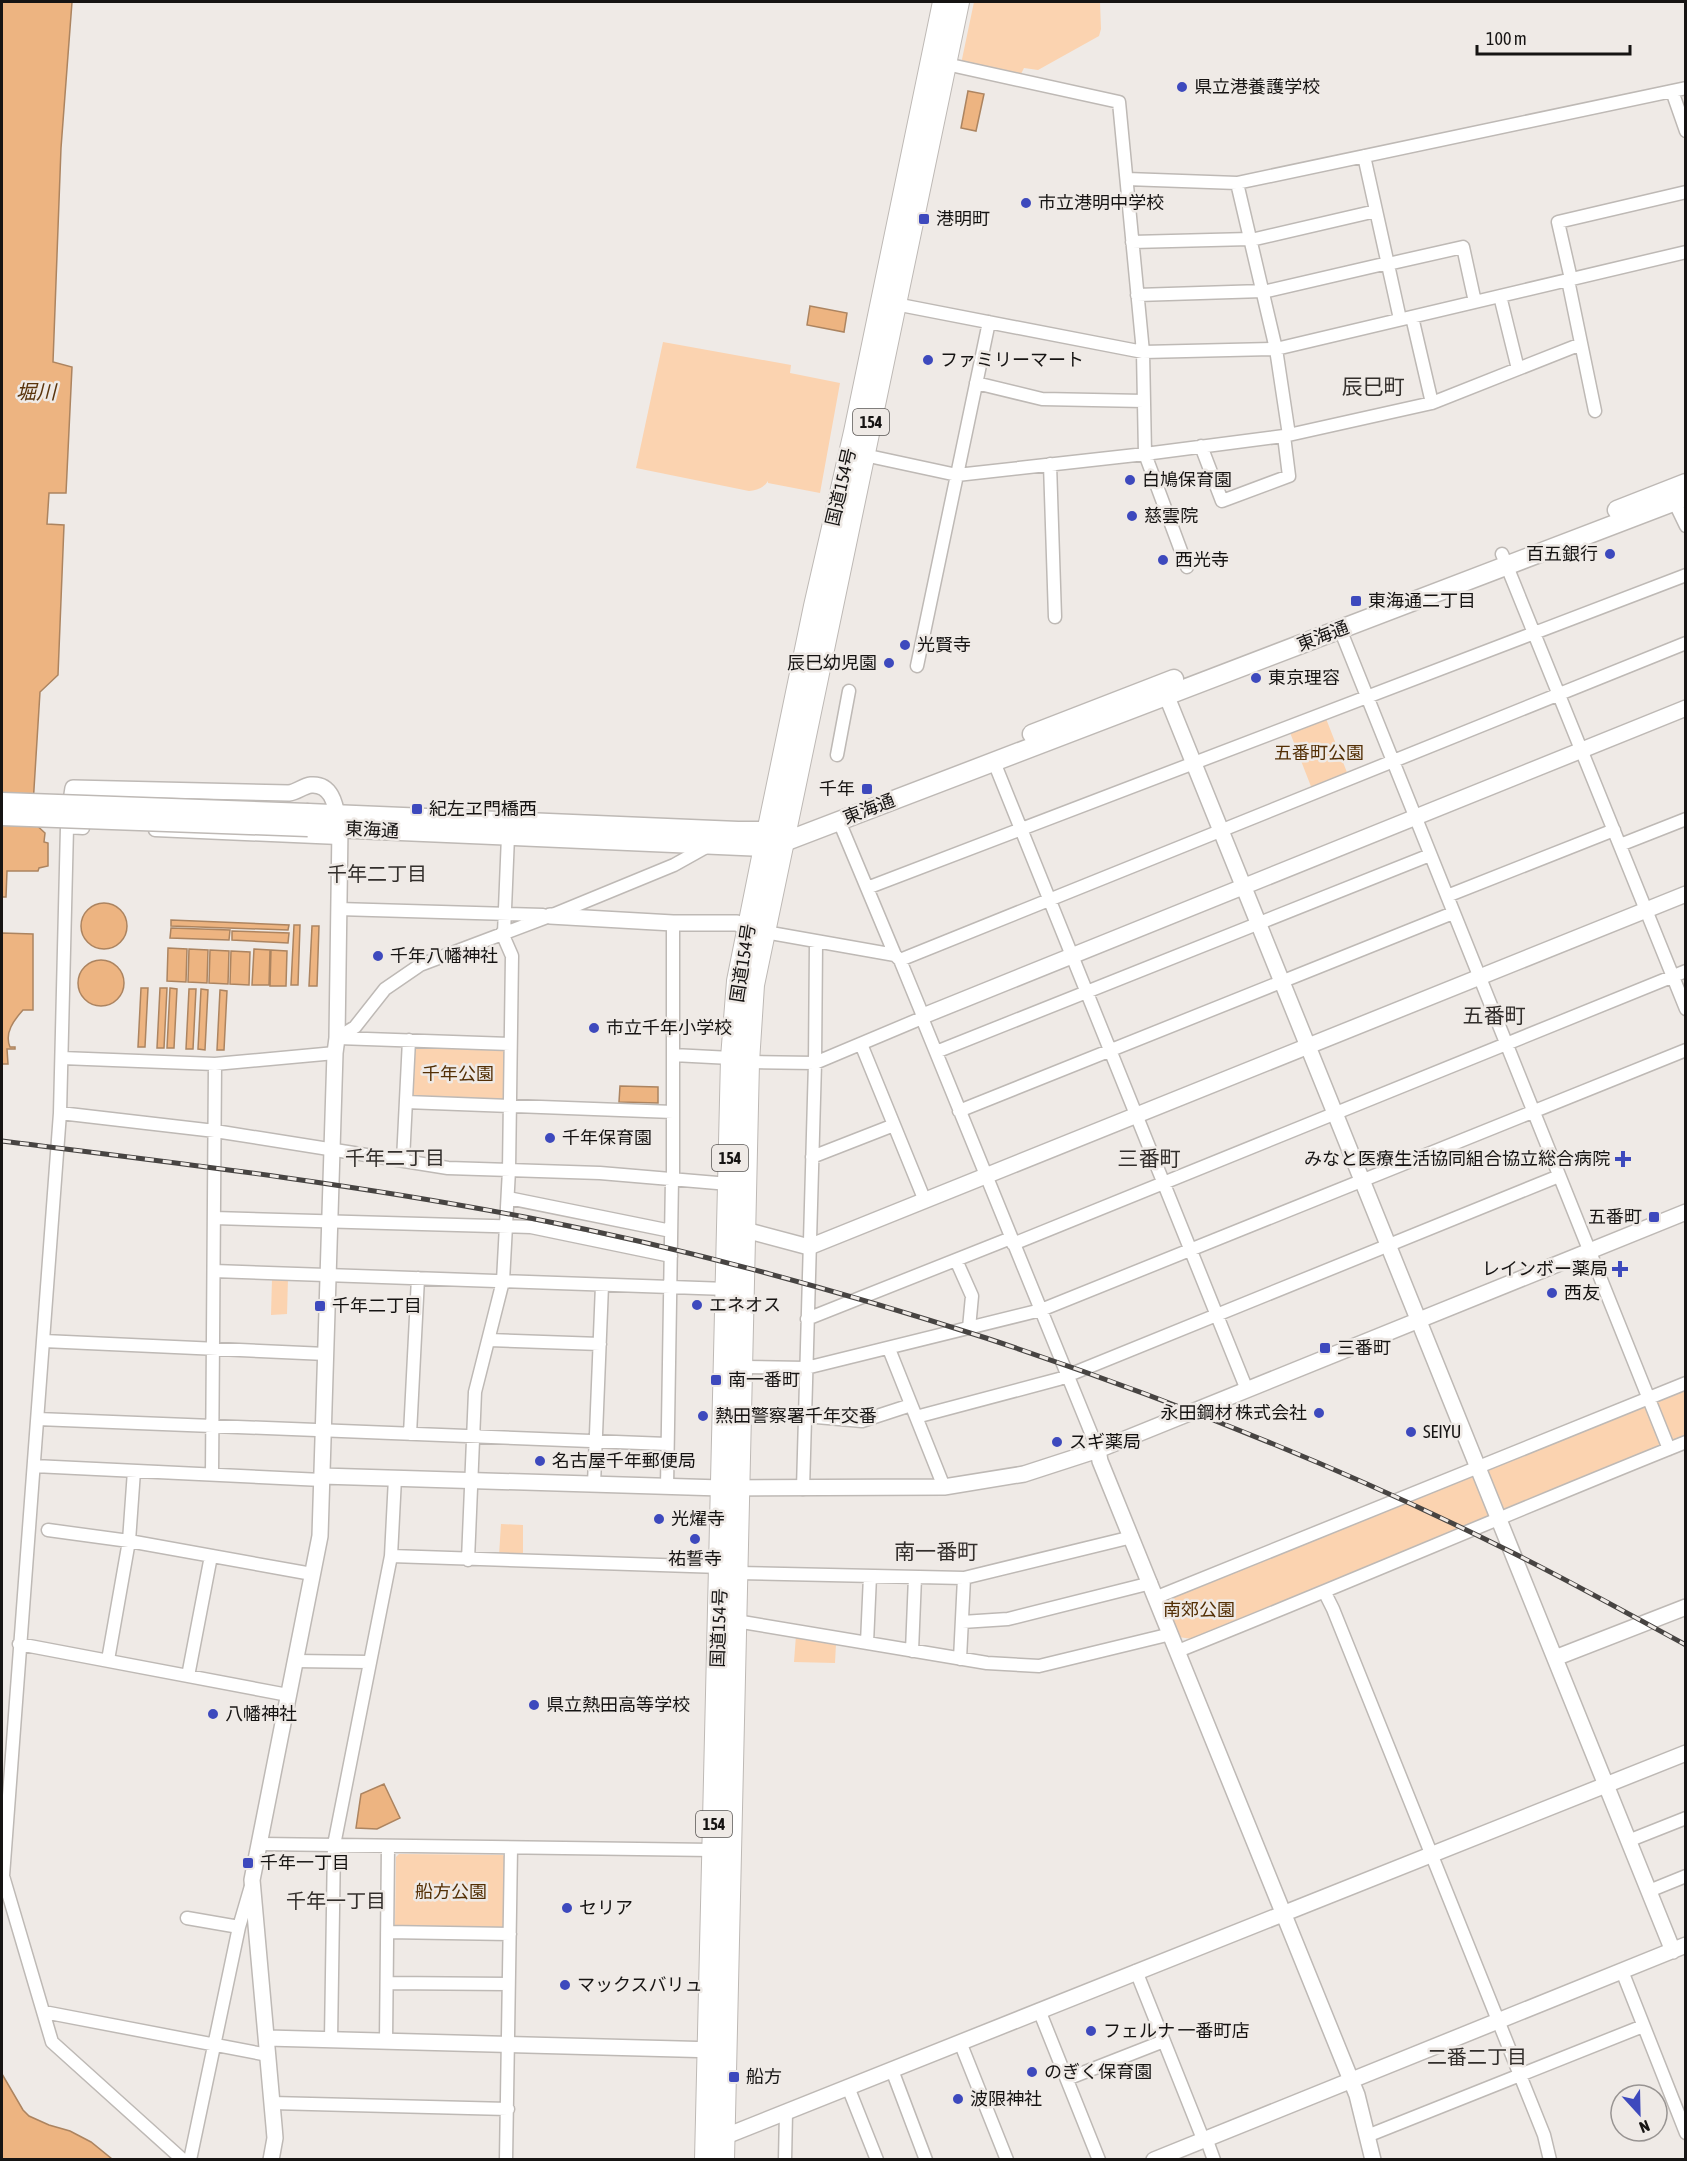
<svg xmlns="http://www.w3.org/2000/svg" width="1687" height="2161" font-family="'Asap Condensed','Noto Sans JP',sans-serif">
  <style>
    .green { fill: #fbd3b0 }
    .water { fill: #edb481; stroke: #ac8460; stroke-width: 1.5 }
    .lines { fill: none; stroke-linecap: round; stroke-linejoin: round }
    .minor-casing { stroke: #beb9b5; stroke-width: 15 }
    .tertiary-casing { stroke: #beb9b5; stroke-width: 18 }
    .primary-casing { stroke: #beb9b5; stroke-width: 21 }
    .trunk-casing { stroke: #beb9b5; stroke-width: 22 }
    .minor { stroke: #fff; stroke-width: 12 }
    .tertiary { stroke: #fff; stroke-width: 15 }
    .primary { stroke: #fff; stroke-width: 18 }
    .trunk { stroke: #fff; stroke-width: 20 }
    .rail-casing { stroke: #474442; stroke-width: 5 }
    .rail { stroke: #efeae6; stroke-width: 3; stroke-dasharray: 9; stroke-linecap: butt }
    .primary-bridge-casing { stroke: #beb9b5; stroke-width: 21; stroke-linecap: butt }
    .primary-bridge { stroke: #fff; stroke-width: 18 }
    .poi-dot { fill: #3d49bd; stroke: #efeae6; stroke-width: 2 }
    .labels { text-anchor: middle; stroke-width: 5; stroke-linejoin: round; paint-order: stroke }
    .shield { fill: #efeae6; stroke: #575452; stroke-width: 1.5 }
    .shield-label { font-size: 16px; font-weight: bold; fill: #161413 }
    .poi-label { font-size: 18px; fill: #161413; stroke: #efeae6; text-anchor: start }
    .street-label { font-size: 18px; fill: #161413; stroke: #efeae6 }
    .park-label { font-size: 18px; fill: #532f05; stroke: #efeae6 }
    .water-label { font-size: 20px; font-style: italic; fill: #5a350d; stroke: #efeae6 }
    .neighbourhood-label { font-size: 20px; fill: #332f2c; stroke: #efeae6 }
    .quarter-label { font-size: 21px; fill: #332f2c; stroke: #efeae6 }
  </style>
  <rect width="100%" height="100%" fill="#efeae6"/>
  <path class="green" d="M974,2H1100L1101,29L1099,36L1038,70L1024,68L1020,76L961,64Z
    M663,342L791,365L790,373L840,383L820,493L768,483V481C764,488 756,490 749,491L636,468Z
    M1325,716L1348,775L1312,789L1289,730Z
    M416,1045L502,1048L505,1051L504,1099L501,1102L414,1099L411,1096L413,1048Z
    M288,1278L287,1314L271,1315L272,1279Z
    M1685,1388V1436L1192,1639L1179,1637L1177,1634L1165,1603L1166,1600Z
    M501,1524L523,1525V1554L499,1555Z
    M796,1635L836,1644L835,1663L794,1662Z
    M399,1854L503,1855L506,1859L504,1927L500,1930L398,1929L395,1925L396,1857Z"/>
  <path class="water" d="M2,2H72L61,148L53,362L72,367L66,493H49L47,524L64,525L58,675L40,692L32,821L45,833L44,842L48,843V866L39,868L38,871H7L6,897H2Z
    M968,91L984,94L976,131L961,128Z
    M810,306L847,313L844,332L807,325Z
    M81 926a23 23 0 1 1 46 0a23 23 0 1 1-46 0Z
    M171,920L289,925L288,930L171,926Z
    M294,925H300L298,985H291Z
    M312,926H319L317,986H309Z
    M171,928L230,930L229,940L170,938Z
    M232,931L289,933L288,943L232,940Z
    M2,933L33,934V1010H23C14,1020 4,1033 10,1047H15V1049H7L8,1064H2Z
    M168,948L187,949L186,982L167,981Z
    M189,949L208,950L207,983L188,982Z
    M254,949L270,950L269,985H252Z
    M210,950L229,951L228,984L209,983Z
    M271,950L287,951L286,986H270Z
    M231,951L250,952L249,985L230,984Z
    M78 983a23 23 0 1 1 46 0a23 23 0 1 1-46 0Z
    M141,988H148L145,1047H138Z
    M160,988H167L164,1048H157Z
    M170,988L177,989L174,1048H167Z
    M189,989H196L193,1049H186Z
    M201,989L208,990L205,1050L198,1049Z
    M220,990L227,991L224,1050H217Z
    M620,1086L658,1087V1103L619,1102Z
    M384,1784L400,1818L377,1829L356,1828L361,1794Z
    M2,2074L23,2110L29,2116L49,2125L70,2131L91,2142L112,2159H2Z"/>
  <g class="lines">
    <g class="minor-casing">
      <path id="minor" d="M946,64L1119,102L1143,352L1145,454L1187,567
        M1672,91L1686,131
        M1364,156L1400,319
        M1127,179L1237,183L1686,88
        M1237,183L1276,349L1289,435
        M1251,240L1376,211
        M1132,242L1250,239
        M1388,264L1463,247L1475,302
        M1571,279L1558,222L1686,192
        M1568,280L1595,411
        M1263,292L1388,263
        M1137,295L1263,291
        M1500,296L1518,369
        M890,303L1143,352L1276,349L1686,252
        M1412,317L1432,403
        M976,383L1042,399L1144,401
        M1201,446L1222,501L1289,476L1284,436
        M864,455L957,475L1145,454L1284,436L1432,403L1581,344
        M1050,464L1055,617
        M1672,497L1686,526
        M1502,554L1686,1009
        M1340,629L1669,1449
        M917,666L989,322
        M837,755L849,691
        M994,762L1247,1390
        M83,828L67,827L60,1113L3,1876L52,2042L183,2160
        M155,830L339,838
        M1620,845L1686,819
        M867,888L1686,575
        M1447,896L1614,830
        M338,909L543,915
        M673,923V1178
        M765,932L895,955
        M504,933L508,836
        M900,960L1686,643
        M922,1018L1098,1450
        M337,1038L355,1027L385,989L420,965L550,916L674,865L708,846
        M338,1038L510,1044
        M861,1044L925,1201
        M936,1052L1430,855
        M673,1055L731,1058
        M62,1058L215,1064L335,1053
        M749,1062L815,1063L922,1018L923,1016L900,960L895,955L839,821
        M406,1102L673,1112
        M959,1111L1453,913
        M60,1113L215,1131L448,1168L600,1173L729,1184
        M812,1157L894,1125
        M403,1160L409,1040
        M508,1198L671,1231
        M214,1218L531,1227L671,1256
        M1013,1244L1686,971
        M956,1260L972,1296L969,1328
        M214,1271L727,1289
        M807,1319L1011,1238
        M489,1340L600,1344
        M44,1341L326,1354
        M889,1349L944,1487
        M742,1367L806,1368L1041,1310L1686,1050
        M805,1416L862,1421L911,1405
        M916,1417L1059,1379L1559,1176
        M38,1419L667,1444
        M410,1434L418,1278
        M34,1466L322,1480
        M212,1474L215,1064
        M594,1484L602,1285
        M667,1487L672,1178
        M803,1489L815,1063L816,943
        M48,1530L129,1541L312,1574
        M391,1556L721,1567
        M468,1560L475,1392L503,1281L509,1170L512,956L502,933
        M737,1573L964,1578L1132,1537
        M1325,1593L1333,1609L1544,2135L1550,2160
        M1157,1597L1686,1383
        M736,1621L987,1663L1039,1666L1171,1634
        M962,1622L1008,1619L1151,1583
        M867,1643L870,1576
        M19,1644L288,1695
        M912,1651L915,1577
        M1178,1651C1348,1583 1516,1510 1686,1442
        M960,1659L964,1578
        M108,1660L129,1541L134,1471
        M295,1661L369,1662
        M188,1676L211,1556
        M1628,1841L1686,1818
        M260,1844L713,1850
        M1649,1891L1686,1876
        M187,1918L239,1927
        M387,1932L510,1934
        M1136,1971L1203,2139
        M1622,1971L1686,2133
        M387,1983L508,1984
        M1039,2010L1099,2160
        M44,2012L268,2055
        M331,2040L334,1845L391,1556L395,1478
        M386,2041L388,1846
        M960,2042L1007,2160
        M892,2070L926,2160
        M1067,2079L1164,2041
        M848,2087L877,2160
        M272,2103L508,2109
        M1367,2136L1643,2026
        M1206,2138L1214,2160
        M190,2160L239,1927L251,1886
        M506,2160L511,1848
        M785,2160L786,2112"/>
    </g>
    <g class="tertiary-casing">
      <path id="tertiary" d="M1163,687L1673,1951
        M69,814L73,788L289,793C297,792 303,786 311,785C335,783 336,812 340,828L337,1038L335,1053L320,1536L252,1880L274,2126L275,2138L271,2160
        M550,916L673,923H737L748,929
        M923,1016L1686,708
        M745,1230L809,1247L1686,894
        M1098,1450L1100,1461L1357,2095L1373,2160
        M322,1476L721,1488L944,1487L1024,1474L1098,1450L1686,1212
        M1555,1658L1686,1607
        M267,2038L717,2050
        M716,2140L1686,1753
        M1154,2160L1686,1945"/>
    </g>
    <g class="primary-casing">
      <path id="primary" d="M1617,510L1686,483
        M1032,734L1174,679
        M308,813L738,831H767L781,828
        M308,827L764,847L784,842L1686,497"/>
    </g>
    <g class="trunk-casing">
      <path id="trunk" d="M705,2160L731,1058L737,981L764,847L814,606L854,432L943,2
        M724,2160L749,1062L754,985L959,2"/>
    </g>
    <use href="#minor" class="minor"/>
    <use href="#tertiary" class="tertiary"/>
    <use href="#primary" class="primary"/>
    <use href="#trunk" class="trunk"/>
    <g class="rail-casing">
      <path id="rail" d="M2,1141C178,1163 355,1184 530,1218C684,1248 837,1290 986,1338C1161,1396 1332,1463 1497,1545C1561,1576 1623,1611 1686,1645"/>
    </g>
    <use href="#rail" class="rail"/>
    <g class="primary-bridge-casing">
      <path id="primary-bridge" d="M2,802L308,813
        M2,816L308,827"/>
    </g>
    <use href="#primary-bridge" class="primary-bridge"/>
  </g>
  <g class="poi-dot">
    <circle cx="1182" cy="87" r="6"/>
    <circle cx="1026" cy="203" r="6"/>
    <rect x="918" y="213" width="12" height="12" rx="3"/>
    <circle cx="928" cy="360" r="6"/>
    <circle cx="1130" cy="480" r="6"/>
    <circle cx="1132" cy="516" r="6"/>
    <circle cx="1610" cy="554" r="6"/>
    <circle cx="1163" cy="560" r="6"/>
    <rect x="1350" y="595" width="12" height="12" rx="3"/>
    <circle cx="905" cy="645" r="6"/>
    <circle cx="889" cy="663" r="6"/>
    <circle cx="1256" cy="678" r="6"/>
    <rect x="861" y="783" width="12" height="12" rx="3"/>
    <rect x="411" y="803" width="12" height="12" rx="3"/>
    <circle cx="378" cy="956" r="6"/>
    <circle cx="594" cy="1028" r="6"/>
    <circle cx="550" cy="1138" r="6"/>
    <path d="M1620 1150h6v6h6v6h-6v6h-6v-6h-6v-6h6z"/>
    <rect x="1648" y="1211" width="12" height="12" rx="3"/>
    <path d="M1617 1260h6v6h6v6h-6v6h-6v-6h-6v-6h6z"/>
    <circle cx="1552" cy="1293" r="6"/>
    <circle cx="697" cy="1305" r="6"/>
    <rect x="314" y="1300" width="12" height="12" rx="3"/>
    <rect x="1319" y="1342" width="12" height="12" rx="3"/>
    <rect x="710" y="1374" width="12" height="12" rx="3"/>
    <circle cx="1319" cy="1413" r="6"/>
    <circle cx="703" cy="1416" r="6"/>
    <circle cx="1411" cy="1432" r="6"/>
    <circle cx="1057" cy="1442" r="6"/>
    <circle cx="540" cy="1461" r="6"/>
    <circle cx="659" cy="1519" r="6"/>
    <circle cx="695" cy="1539" r="6"/>
    <circle cx="534" cy="1705" r="6"/>
    <circle cx="213" cy="1714" r="6"/>
    <rect x="242" y="1857" width="12" height="12" rx="3"/>
    <circle cx="567" cy="1908" r="6"/>
    <circle cx="565" cy="1985" r="6"/>
    <circle cx="1091" cy="2031" r="6"/>
    <circle cx="1032" cy="2072" r="6"/>
    <rect x="728" y="2071" width="12" height="12" rx="3"/>
    <circle cx="958" cy="2099" r="6"/>
  </g>
  <g class="labels">
    <g class="shield">
      <rect x="853" y="409" width="36" height="26" rx="4.5"/>
      <rect x="712" y="1145" width="36" height="26" rx="4.5"/>
      <rect x="696" y="1811" width="36" height="26" rx="4.5"/>
    </g>
    <g class="shield-label">
      <text x="871" y="428">154</text>
      <text x="730" y="1164">154</text>
      <text x="714" y="1830">154</text>
    </g>
    <g class="poi-label">
      <text x="1194" y="93">県立港養護学校</text>
      <text x="1038" y="209">市立港明中学校</text>
      <text x="936" y="225">港明町</text>
      <text x="940" y="366">ファミリーマート</text>
      <text x="1142" y="486">白鳩保育園</text>
      <text x="1144" y="522">慈雲院</text>
      <text x="1598" y="560" text-anchor="end">百五銀行</text>
      <text x="1175" y="566">西光寺</text>
      <text x="1368" y="607">東海通二丁目</text>
      <text x="917" y="651">光賢寺</text>
      <text x="877" y="669" text-anchor="end">辰巳幼児園</text>
      <text x="1268" y="684">東京理容</text>
      <text x="855" y="795" text-anchor="end">千年</text>
      <text x="429" y="815">紀左ヱ門橋西</text>
      <text x="390" y="962">千年八幡神社</text>
      <text x="606" y="1034">市立千年小学校</text>
      <text x="562" y="1144">千年保育園</text>
      <text x="1610" y="1165" text-anchor="end">みなと医療生活協同組合協立総合病院</text>
      <text x="1642" y="1223" text-anchor="end">五番町</text>
      <text x="1608" y="1275" text-anchor="end">レインボー薬局</text>
      <text x="1564" y="1299">西友</text>
      <text x="709" y="1311">エネオス</text>
      <text x="332" y="1312">千年二丁目</text>
      <text x="1337" y="1354">三番町</text>
      <text x="728" y="1386">南一番町</text>
      <text x="1307" y="1419" text-anchor="end">永田鋼材 株式会社</text>
      <text x="715" y="1422">熱田警察署千年交番</text>
      <text x="1423" y="1438">SEIYU</text>
      <text x="1069" y="1448">スギ薬局</text>
      <text x="552" y="1467">名古屋千年郵便局</text>
      <text x="671" y="1525">光燿寺</text>
      <text x="695" y="1565" text-anchor="middle">祐誓寺</text>
      <text x="546" y="1711">県立熱田高等学校</text>
      <text x="225" y="1720">八幡神社</text>
      <text x="260" y="1869">千年一丁目</text>
      <text x="579" y="1914">セリア</text>
      <text x="577" y="1991">マックスバリュ</text>
      <text x="1103" y="2037">フェルナ 一番町店</text>
      <text x="1044" y="2078">のぎく保育園</text>
      <text x="746" y="2083">船方</text>
      <text x="970" y="2105">波限神社</text>
    </g>
    <g class="street-label">
      <text transform="translate(841 487) rotate(-77)" y="6">国道154号</text>
      <text transform="translate(1323 636) rotate(-21)" y="6">東海通</text>
      <text transform="translate(869 809) rotate(-21)" y="6">東海通</text>
      <text transform="translate(372 830) rotate(3)" y="6">東海通</text>
      <text transform="translate(743 963) rotate(-81)" y="6">国道154号</text>
      <text transform="translate(719 1628) rotate(-88)" y="6">国道154号</text>
    </g>
    <g class="park-label">
      <text x="1319" y="759">五番町公園</text>
      <text x="458" y="1080">千年公園</text>
      <text x="1199" y="1616">南郊公園</text>
      <text x="451" y="1898">船方公園</text>
    </g>
    <g class="water-label">
      <text x="36" y="399">堀川</text>
    </g>
    <g class="neighbourhood-label">
      <text x="377" y="881">千年二丁目</text>
      <text x="395" y="1165">千年二丁目</text>
      <text x="336" y="1908">千年一丁目</text>
      <text x="1477" y="2064">二番二丁目</text>
    </g>
    <g class="quarter-label">
      <text x="1373" y="394">辰巳町</text>
      <text x="1494" y="1023">五番町</text>
      <text x="1149" y="1166">三番町</text>
      <text x="936" y="1559">南一番町</text>
    </g>
  </g>
  <rect width="1687" height="2161" fill="none" stroke="#161413" stroke-width="6"/>
  <g transform="translate(1639 2113) rotate(158)"><circle r="28" fill="#efeae6" stroke="#989492" stroke-width="1.5"/>
  <path d="M0-4.5L10 22L0 15L-10 22Z" fill="#3d49bd"/>
  <text y="-9" font-size="16" font-weight="bold" text-anchor="middle" fill="#161413">N</text>
  </g>
  <path d="M1477 45v9h153v-9" fill="none" stroke="#161413" stroke-width="3"/>
  <text x="1486" y="45" font-size="18" fill="#161413" stroke="#efeae6" stroke-width="4.5" paint-order="stroke">100 m</text>
</svg>
